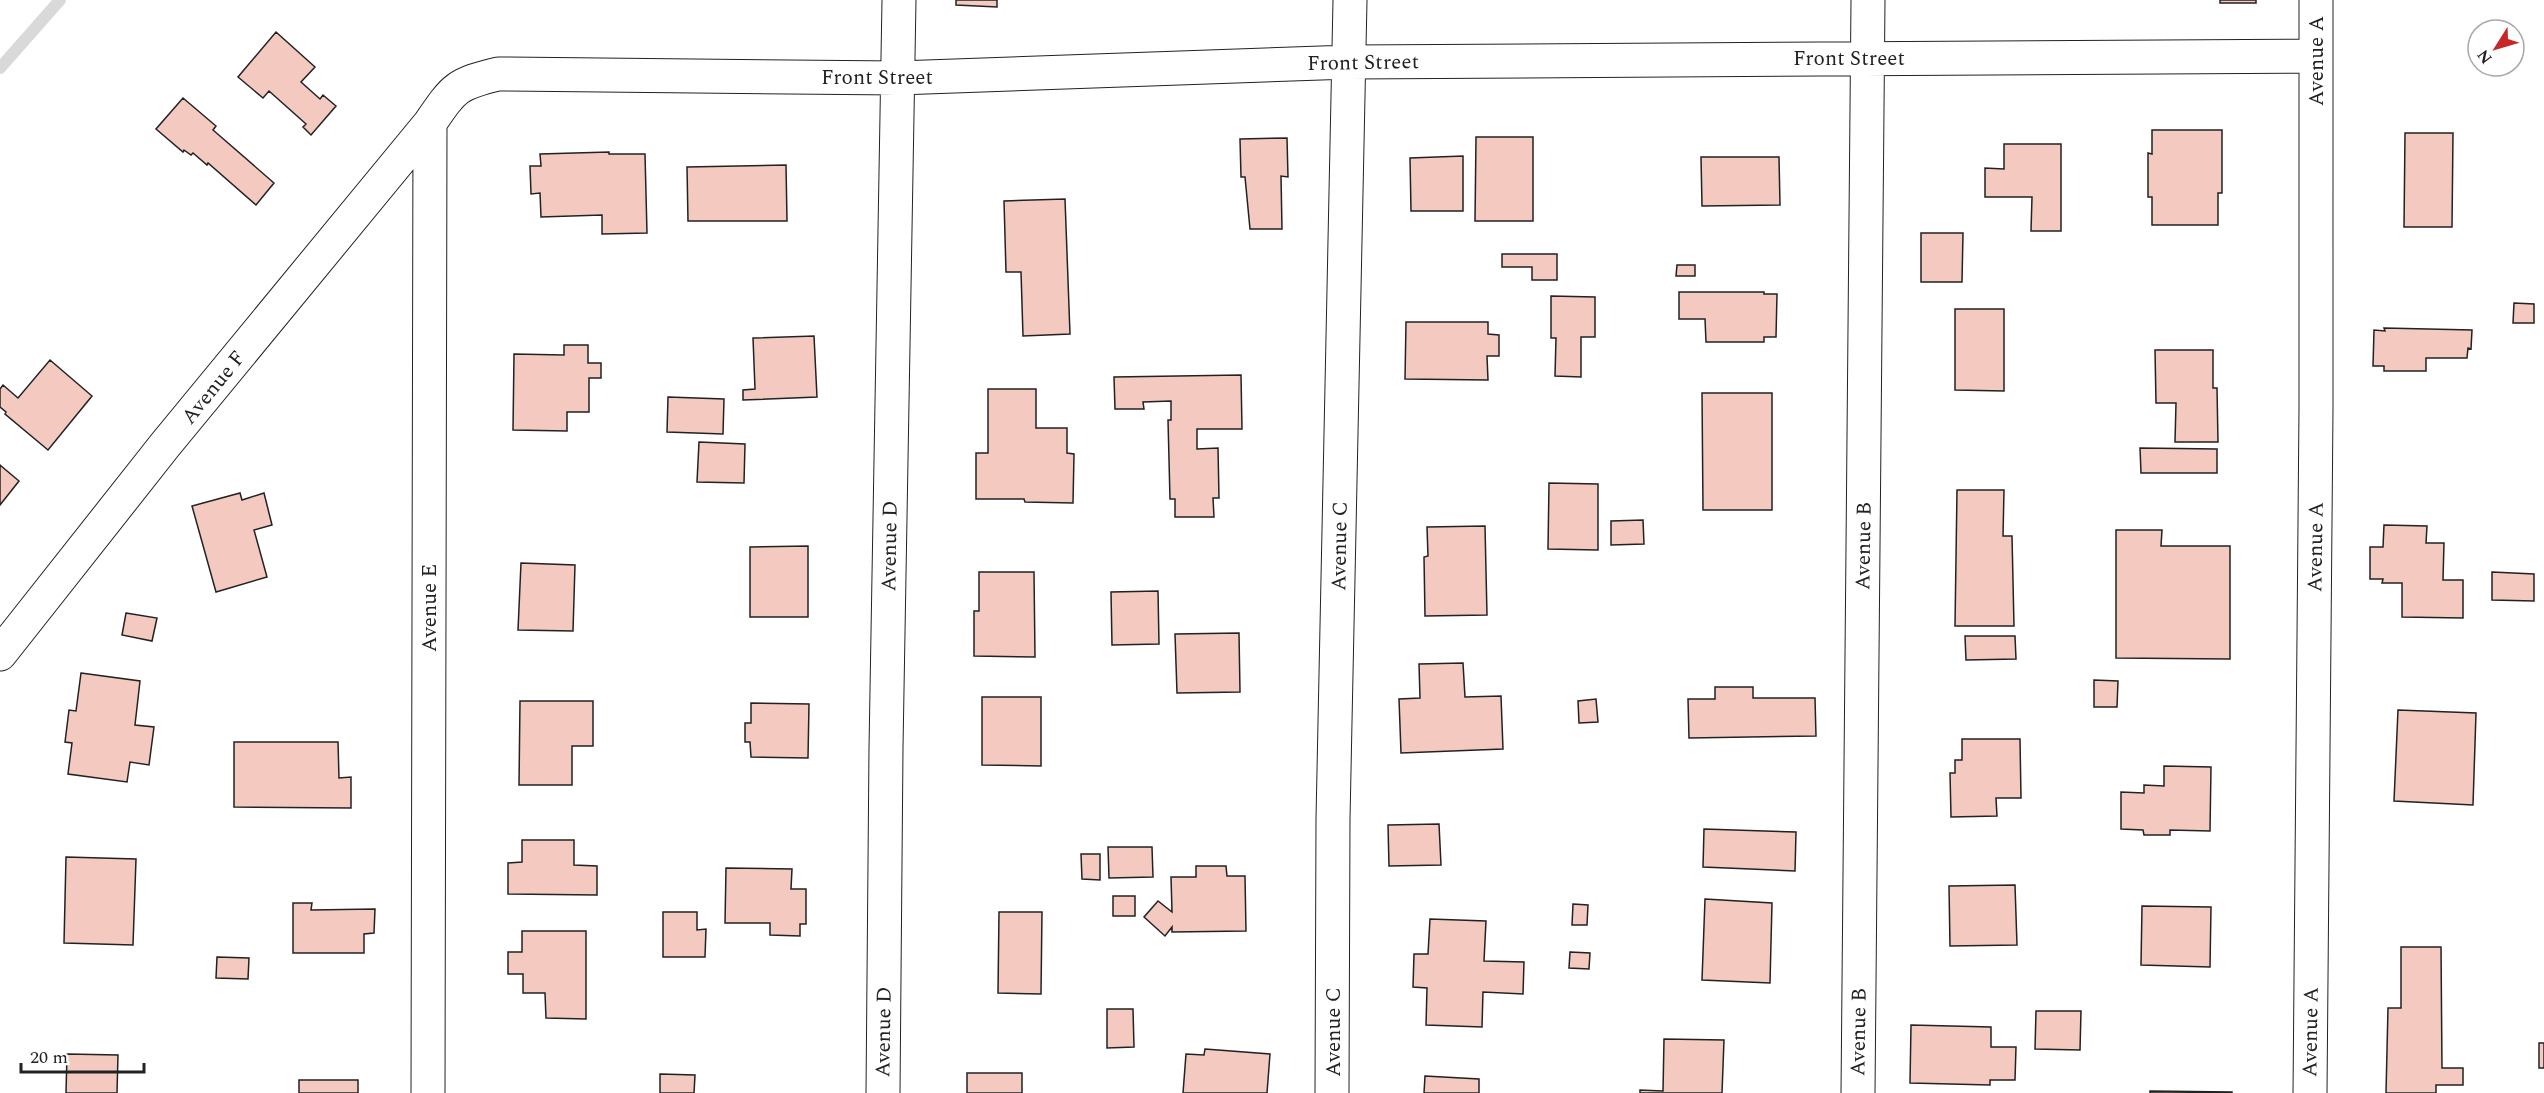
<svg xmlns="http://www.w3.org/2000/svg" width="2544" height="1093" font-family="Spectral,serif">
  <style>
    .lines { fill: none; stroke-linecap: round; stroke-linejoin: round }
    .stream { stroke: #d9d9d9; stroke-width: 12 }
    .building { fill: #f3c9c0; stroke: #222; stroke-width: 1.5 }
    .minor-casing { stroke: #222; stroke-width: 35 }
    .minor { stroke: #fff; stroke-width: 33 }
    .labels { text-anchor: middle; stroke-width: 4.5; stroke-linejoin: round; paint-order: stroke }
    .street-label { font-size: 21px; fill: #222; stroke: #fff }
  </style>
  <rect width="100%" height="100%" fill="#fff"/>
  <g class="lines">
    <path class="stream" d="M0,68L60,0"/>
  </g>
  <path class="building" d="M956,0H997V7L956,5Z
    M2220,0H2256V3H2220Z
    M276,32L315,67L301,82L320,99L323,95L336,106L311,135L303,127L306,124L269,91L263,98L238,77Z
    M183,98L216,126L213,130L274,183L256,205L208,163L207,165L193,153L191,155L184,150L183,152L156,129Z
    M2152,130H2222V193H2218V225H2152V197H2148V153L2152,154Z
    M2405,133H2453L2452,227H2404Z
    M1476,137H1533V221H1475Z
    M1287,138L1288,177L1281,176L1282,229H1250L1245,177H1241L1240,139Z
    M2004,144H2061V231H2031L2032,197H1985V168L2004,169Z
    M609,152V154H645L647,233L602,234V215L541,217L540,193L531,194L530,166H541L540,154Z
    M1463,156V211H1411L1410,158Z
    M1701,157H1779L1780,205L1702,206Z
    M786,165L787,221H688L687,167Z
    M1065,199L1070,334L1023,336L1021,272H1006L1004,201Z
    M1921,233H1963L1962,282H1921Z
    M1502,254H1557V280H1532V267H1502Z
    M1677,265H1695V276H1676Z
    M1679,292H1764V294H1777L1776,337H1764V342H1706L1705,319H1679Z
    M1551,296L1595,297V337H1581V377L1555,376L1556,338H1551Z
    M2514,303L2534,304V323H2513Z
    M1955,309H2004V391L1955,390Z
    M1406,322H1488V334L1499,335V356H1487L1488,380L1405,379Z
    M2384,328L2472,330L2471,349L2468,348L2467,358H2426V371H2384V366H2373L2374,330L2385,331Z
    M814,336L817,397L743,400V390L755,389L753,338Z
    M564,345H588V363H601V378H589V412H567V431L513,430L514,354L564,355Z
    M2155,350H2213V388H2217L2218,442H2175L2176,403H2156Z
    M50,360L92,396L48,450L5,414L6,412L0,407V389L3,385L18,398Z
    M1241,375L1242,429H1197V449L1218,448L1219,498H1213L1214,517H1175V499H1170L1168,420H1171V401L1143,402L1144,409H1115L1114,377Z
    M988,389H1036V428H1067V453L1074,454L1073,503L1025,502L1024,499H976V453H988Z
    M1702,393H1772V510H1703Z
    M668,397L724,399L723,434L667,432Z
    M699,442L745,444L744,483L697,482Z
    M2140,448L2217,449V473H2141Z
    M0,465L19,481L0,505Z
    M1549,483L1598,484V550L1548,549Z
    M1957,490H2004L2003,536H2012L2014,626H1955Z
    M240,493L242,500L264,493L272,525L254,530L267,577L216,592L192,506Z
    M1643,520L1644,544L1611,545V521Z
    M2384,525L2427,526L2426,543H2444L2443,580H2463V618L2402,617V583H2382L2383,579H2370V547H2383Z
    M1485,526L1487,615L1425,616L1424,557L1428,556L1427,527Z
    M2116,530H2162L2161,546H2230V659L2116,658Z
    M808,546V617H750V547Z
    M521,563L575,565L573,631L518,630Z
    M979,572H1034L1035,657L974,656V611H979Z
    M2492,572L2534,574V601L2492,600Z
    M1158,591L1159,644L1112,645L1111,592Z
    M126,613L157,618L152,641L122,635Z
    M1239,633L1240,692L1177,693L1175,634Z
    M1965,636H2015L2016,659L1966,660Z
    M1463,663L1465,697L1501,696L1503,749L1401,753L1399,699L1420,698L1419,664Z
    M81,673L140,681L135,725L154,727L149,765L130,762L127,782L68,774L72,743L65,742L69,710L76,711Z
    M2094,680L2118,681L2117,707H2094Z
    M1715,687H1753V698H1815L1816,736L1689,738L1688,699H1715Z
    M982,697H1041V766L982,765Z
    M1596,699L1598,722L1579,723L1578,701Z
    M520,701H593V746H572V785H519Z
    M751,703L809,704L808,758L751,757L750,742H745V723H751Z
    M2398,710L2476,713L2473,805L2394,801Z
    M1962,739H2020L2021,798H1996L1997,816L1951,817L1950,773H1955V760H1962Z
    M234,742H338L339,778L351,777V808L234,807Z
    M2164,766L2211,767L2210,831L2170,830V835H2144L2143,830L2121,829V792L2144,793V785L2164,786Z
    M1439,824L1441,865L1389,866L1388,825Z
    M1704,829L1796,832L1795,871L1703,867Z
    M522,840H574V865L597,866V895L508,894V863L522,862Z
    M1108,847H1152L1153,877L1109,878Z
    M1081,854H1100V880L1082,879Z
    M66,857L136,859L133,945L64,943Z
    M1196,866H1226L1227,876H1245L1246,931L1172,932V927L1165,936L1144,917L1158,901L1172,912L1171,877H1196Z
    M726,868L792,869L791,889H806V924H800V936L770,935V923H725Z
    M2015,885L2017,945L1950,946L1949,886Z
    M1113,896H1135V916H1113Z
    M1705,899L1772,903L1770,983L1702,980Z
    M293,903H312L311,910L375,909L374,933L364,934V953H293Z
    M1573,904L1588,905L1587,925H1572Z
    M2142,906L2211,907L2210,967L2141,965Z
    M663,912H697V930L706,929L705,957H663Z
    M999,912H1042L1041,994L998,993Z
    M1430,919L1486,921L1484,961L1524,962L1523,994L1483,992L1482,1027L1426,1025L1427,988L1413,987L1414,954H1428Z
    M522,931H586V1019L546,1018L545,993H523V974H508V952H522Z
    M2401,947H2441L2442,1068H2463V1085H2436V1093H2386L2388,1008H2401Z
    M1570,952L1590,953L1589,969L1569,968Z
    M217,957L249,958L248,979L216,978Z
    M1107,1009H1133L1134,1047L1107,1048Z
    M2036,1011H2081L2080,1050L2035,1049Z
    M1911,1025L1991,1027V1047H2016L2015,1080H1990V1085L1910,1083Z
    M1664,1039L1724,1040L1722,1093H1640V1090L1663,1091Z
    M2539,1043H2544V1068H2539Z
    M1205,1049L1270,1054L1267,1093H1183L1186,1054L1204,1055Z
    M67,1054L118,1055L117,1093H66Z
    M967,1073H1022V1093H967Z
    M660,1074L695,1075L694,1093H660Z
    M1425,1076L1479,1079V1093H1424Z
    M299,1080H358V1093H299Z
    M2150,1091L2232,1092V1093H2150Z"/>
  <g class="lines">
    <g class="minor-casing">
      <path id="minor" d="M0,654L165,445L430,123C454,88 456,84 498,74L898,78L1350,62L2315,56
        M428,1093L430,123
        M883,1093L886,748L899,0
        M1332,1093L1333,819L1350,0
        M1858,1093L1868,0
        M2310,1093L2316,408V0"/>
    </g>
    <use href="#minor" class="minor"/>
  </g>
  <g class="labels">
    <g class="street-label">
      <text x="1849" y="65">Front Street</text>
      <text transform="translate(2316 61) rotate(-90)" y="7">Avenue A</text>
      <text transform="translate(1363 62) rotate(-1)" y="7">Front Street</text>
      <text x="877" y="84">Front Street</text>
      <text transform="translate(213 387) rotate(-51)" y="7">Avenue F</text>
      <text transform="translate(889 546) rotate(-89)" y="7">Avenue D</text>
      <text transform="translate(1339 546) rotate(-89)" y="7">Avenue C</text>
      <text transform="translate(1863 546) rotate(-89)" y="7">Avenue B</text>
      <text transform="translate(2315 547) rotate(-89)" y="7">Avenue A</text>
      <text transform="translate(429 608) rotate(-90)" y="7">Avenue E</text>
      <text transform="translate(883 1032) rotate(-89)" y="7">Avenue D</text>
      <text transform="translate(1333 1032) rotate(-90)" y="7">Avenue C</text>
      <text transform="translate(1858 1032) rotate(-89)" y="7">Avenue B</text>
      <text transform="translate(2310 1032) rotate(-89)" y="7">Avenue A</text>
    </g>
  </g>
  <g transform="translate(2496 48) rotate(233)"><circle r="28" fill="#ffffff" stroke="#a7a7a7" stroke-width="1.5"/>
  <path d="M0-4.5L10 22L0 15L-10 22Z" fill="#c62828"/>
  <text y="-9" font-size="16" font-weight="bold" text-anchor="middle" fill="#222222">N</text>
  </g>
  <path d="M21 1063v9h123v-9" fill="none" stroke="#222222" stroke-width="3"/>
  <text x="30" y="1063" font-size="18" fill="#222222" stroke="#ffffff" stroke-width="4.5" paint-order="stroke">20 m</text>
</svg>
